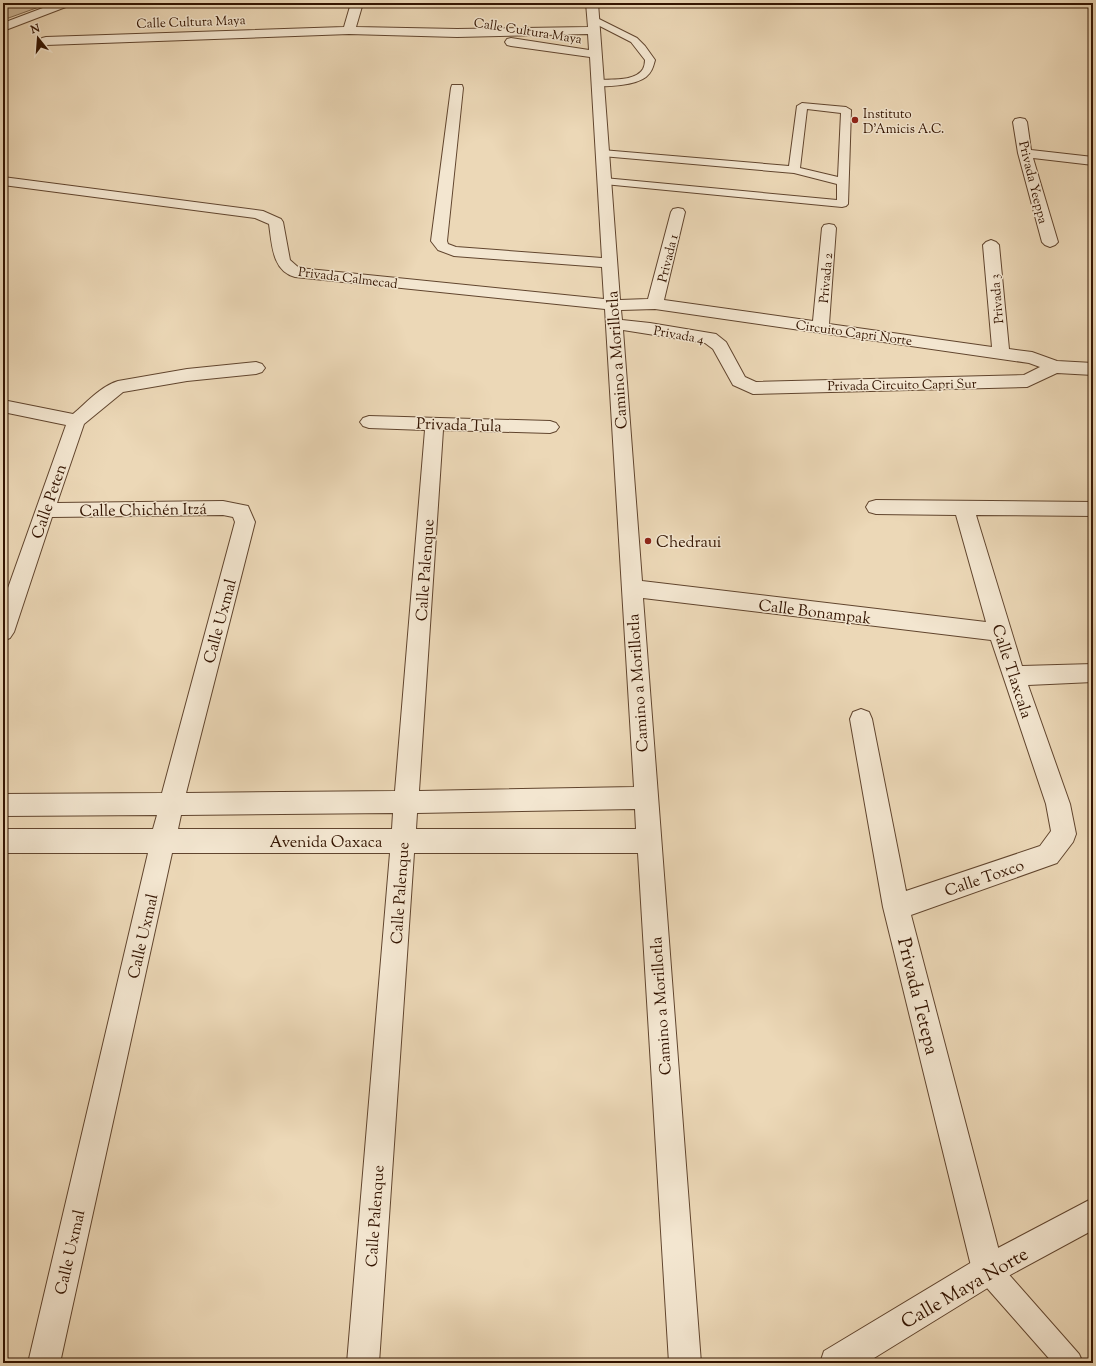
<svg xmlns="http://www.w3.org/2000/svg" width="1096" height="1366" font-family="'Sorts Mill Goudy',serif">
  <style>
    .green { fill: #cdb798; stroke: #80664c }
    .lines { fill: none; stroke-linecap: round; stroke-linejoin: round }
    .service-casing { stroke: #61452e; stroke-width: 2 }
    .minor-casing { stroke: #61452e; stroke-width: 2 }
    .tertiary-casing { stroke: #61452e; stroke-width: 2 }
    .service { fill: #f3e6d0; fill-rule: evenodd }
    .minor { fill: #f3e6d0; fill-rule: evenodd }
    .tertiary { fill: #f3e6d0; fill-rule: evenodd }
    .poi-dot { fill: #8f2418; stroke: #f3e6d0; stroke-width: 1.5 }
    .labels { text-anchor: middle; stroke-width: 3; stroke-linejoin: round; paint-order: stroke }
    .far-street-label { font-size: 13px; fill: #331401; stroke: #f3e6d0 }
    .far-poi-label { font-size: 13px; fill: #331401; stroke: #f3e6d0; text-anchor: start }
    .street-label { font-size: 16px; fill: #331401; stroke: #f3e6d0 }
    .poi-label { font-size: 16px; fill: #331401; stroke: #f3e6d0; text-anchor: start }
    .near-street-label { font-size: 19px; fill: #331401; stroke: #f3e6d0 }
  </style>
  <rect width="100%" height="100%" fill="#ecd8b7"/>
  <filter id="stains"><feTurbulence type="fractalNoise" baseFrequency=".005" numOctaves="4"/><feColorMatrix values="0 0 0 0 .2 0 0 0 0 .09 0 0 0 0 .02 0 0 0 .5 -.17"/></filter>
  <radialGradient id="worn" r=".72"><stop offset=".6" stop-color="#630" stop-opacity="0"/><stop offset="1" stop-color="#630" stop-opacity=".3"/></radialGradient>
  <path class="green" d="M3,3H50L3,20Z"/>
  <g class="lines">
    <g class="service-casing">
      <path id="service" d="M595,3H607L595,9H589L588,7Z
        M593,16L637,38L645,46L655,60C653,67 652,72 646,77C636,85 606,88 594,85L592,83L594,81L597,80C610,79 635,82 643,69C644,67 645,63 645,60L631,42L590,21L588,19L590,17Z
        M802,103L846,107L851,110L848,204L846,206L842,207L604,184L599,181L604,178L837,200V184L794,173L602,156L597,153L602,150L789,166L797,106ZM807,109L841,113L838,177L800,168Z
        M988,1258L997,1261L1079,1354L1083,1363H1053L979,1279L976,1270L979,1261Z"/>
    </g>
    <g class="minor-casing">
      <path id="minor" d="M351,3H363L356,27L457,29L588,27L586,3H598L620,300L648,299L671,212L673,209L678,208L683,209L685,212L664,300L813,321L822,228L824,225L829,224L834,225L836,228L829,324L992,347L983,245L986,242L991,240L996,242L999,245L1009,349L1032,352L1057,361L1093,363V375L1057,373L1027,387L753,394L733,385L713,349L705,343L623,330L642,581L986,622L956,515L876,514L869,512L866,507L869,502L876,500L1093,502V516L976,515L1022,666L1093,664V682L1028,685L1070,804L1076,834L1073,842L1057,863L911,915L1004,1270L999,1281L988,1286L977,1281L972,1270L883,907L850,719L853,712L861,709L869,712L872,719L906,891L1040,846L1051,831L1046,804L991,640L643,598L701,1363H669L638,853H414L379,1363H347L390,853H172L60,1363H28L148,853H3V829H153L157,815L3,816V794L162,793L235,522L233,517L223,515L52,517L14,632L10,638L3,641V602L66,425L3,412V400L73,414C86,403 101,386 118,381L187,369L256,362L262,364L265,368L262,372L256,374L187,381L123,392L84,424L57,503L223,501L248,506L255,522L186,793L395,791L425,430L369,428L363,426L360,422L363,418L369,416L550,421L556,423L559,427L556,431L550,433L443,430L419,791L634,787L605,309L295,277C272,271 272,244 269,224L255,218L3,185V177L263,211L281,219L283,222L290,260L299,268L604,299L602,267L454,256L438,250L431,241L451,88L452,85H462L463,88L447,241L448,244L456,247L602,258L590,57L511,46L507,45L505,42L507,39L511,38L589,50L588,34L457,37L349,34L46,45L42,44L40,41L42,38L46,37L344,27ZM655,309L1029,363L1040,367L1024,375L756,382L745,377L726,342L716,334L650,323L622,320L621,310ZM635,809L636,829H416L417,813ZM393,813L392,829H178L181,815Z
        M1020,118L1025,119L1027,122L1031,150L1093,157V165L1033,158L1058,242L1055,245L1050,247L1045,245L1042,242L1018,153L1013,122L1015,119Z"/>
    </g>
    <g class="tertiary-casing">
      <path id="tertiary" d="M56,3H73L71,5L3,31V23Z
        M1093,1198V1230L999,1281L866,1363H820L824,1351L977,1259Z"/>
    </g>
    <use href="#service" class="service"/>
    <use href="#minor" class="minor"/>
    <use href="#tertiary" class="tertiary"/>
  </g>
  <g class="poi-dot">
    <circle cx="855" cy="120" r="4"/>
    <circle cx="648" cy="541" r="4"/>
  </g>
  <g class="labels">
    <g class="far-street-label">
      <text transform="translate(191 21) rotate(-2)" y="5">Calle Cultura Maya</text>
      <text transform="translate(528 30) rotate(9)" y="5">Calle Cultura Maya</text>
      <text transform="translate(1034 182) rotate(76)" y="5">Privada Yeeppa</text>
      <text transform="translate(667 258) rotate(-76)" y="5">Privada 1</text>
      <text transform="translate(348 277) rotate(7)" y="5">Privada Calmecad</text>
      <text transform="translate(825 278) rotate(-85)" y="5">Privada 2</text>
      <text transform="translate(996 299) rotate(-95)" y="5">Privada 3</text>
      <text transform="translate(854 332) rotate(8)" y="5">Circuito Capri Norte</text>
      <text transform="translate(679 334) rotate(10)" y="5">Privada 4</text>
      <text transform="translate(902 384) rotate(-1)" y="5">Privada Circuito Capri Sur</text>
    </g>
    <g class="far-poi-label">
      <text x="863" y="118">Instituto<tspan x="863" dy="15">D'Amicis A.C.</tspan></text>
    </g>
    <g class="street-label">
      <text transform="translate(616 360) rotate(-94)" y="6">Camino a Morillotla</text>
      <text transform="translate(459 424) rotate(2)" y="6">Privada Tula</text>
      <text transform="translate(48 501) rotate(-71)" y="6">Calle Peten</text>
      <text transform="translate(143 509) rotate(-1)" y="6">Calle Chichén Itzá</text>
      <text transform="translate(424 570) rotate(-86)" y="6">Calle Palenque</text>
      <text transform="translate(815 611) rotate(7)" y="6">Calle Bonampak</text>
      <text transform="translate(219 621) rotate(-75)" y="6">Calle Uxmal</text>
      <text transform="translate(1013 671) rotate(72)" y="6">Calle Tlaxcala</text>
      <text transform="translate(637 683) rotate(-94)" y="6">Camino a Morillotla</text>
      <text x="326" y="847">Avenida Oaxaca</text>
      <text transform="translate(984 877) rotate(-19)" y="6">Calle Toxco</text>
      <text transform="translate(399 893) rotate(-86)" y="6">Calle Palenque</text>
      <text transform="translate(142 936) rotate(-77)" y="6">Calle Uxmal</text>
      <text transform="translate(660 1006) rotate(-94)" y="6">Camino a Morillotla</text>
      <text transform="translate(374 1216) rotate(-86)" y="6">Calle Palenque</text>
      <text transform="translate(69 1252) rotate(-77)" y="6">Calle Uxmal</text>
    </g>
    <g class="poi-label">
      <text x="656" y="547">Chedraui</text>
    </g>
    <g class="near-street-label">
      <text transform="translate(919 996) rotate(76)" y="7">Privada Tetepa</text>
      <text transform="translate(964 1287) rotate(-30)" y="7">Calle Maya Norte</text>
    </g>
  </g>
  <rect width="1096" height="1366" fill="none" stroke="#ecd8b7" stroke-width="16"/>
  <rect x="4" y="4" width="1088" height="1358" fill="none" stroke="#331401" stroke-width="2"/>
  <rect x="8" y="8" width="1080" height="1350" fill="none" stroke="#331401"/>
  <g transform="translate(38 38) rotate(343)" stroke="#f3e6d0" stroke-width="3" paint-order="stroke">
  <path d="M0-3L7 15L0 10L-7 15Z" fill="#331401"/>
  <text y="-6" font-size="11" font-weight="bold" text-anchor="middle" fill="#331401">N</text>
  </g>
  <rect width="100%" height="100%" filter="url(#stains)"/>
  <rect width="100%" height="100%" fill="url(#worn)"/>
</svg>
